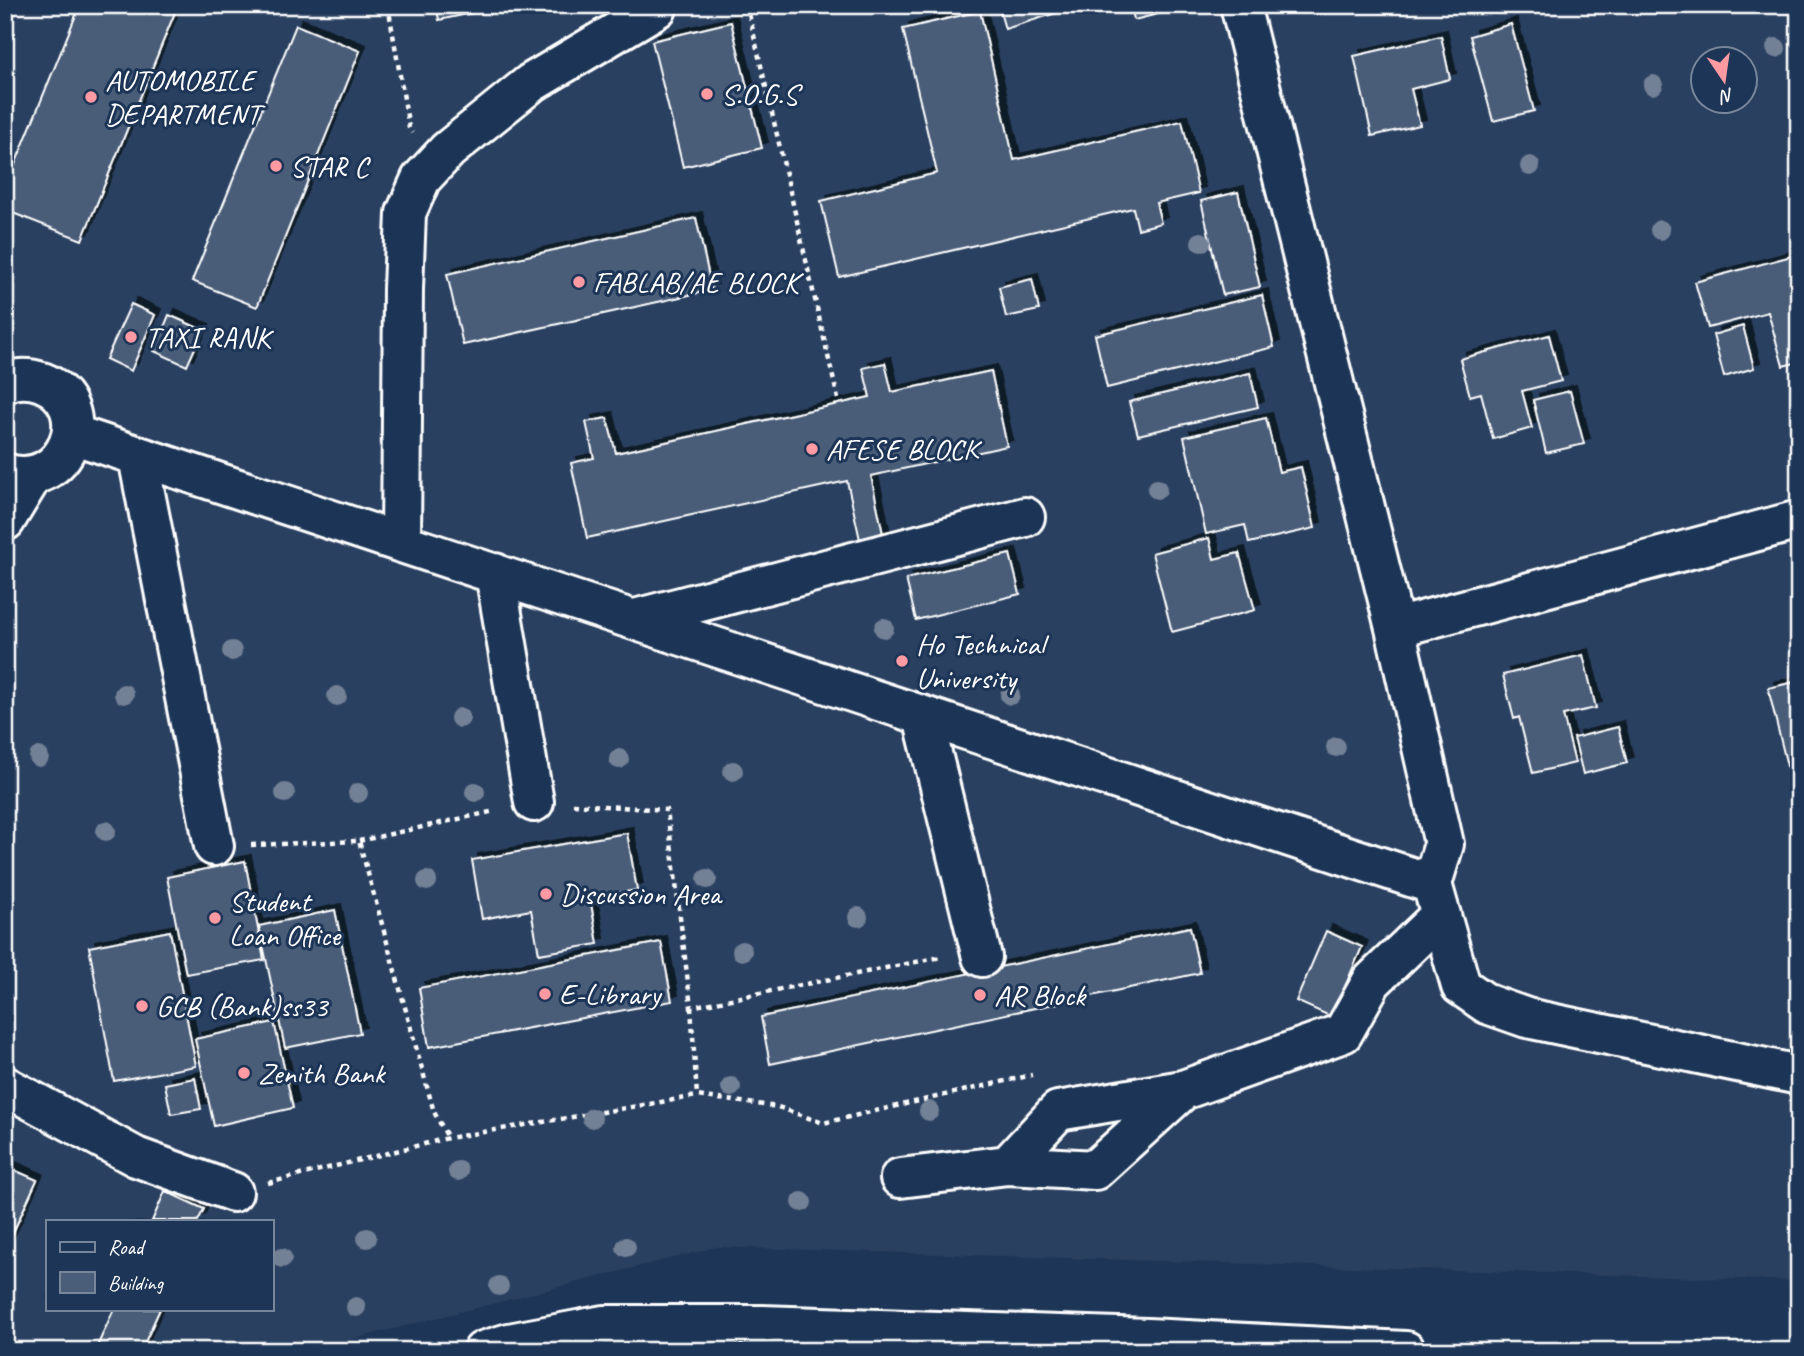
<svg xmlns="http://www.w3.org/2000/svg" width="1804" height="1356" font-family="Caveat,sans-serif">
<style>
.built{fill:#2a4161;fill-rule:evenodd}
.building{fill:#4a5d79;stroke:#fff;stroke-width:2;filter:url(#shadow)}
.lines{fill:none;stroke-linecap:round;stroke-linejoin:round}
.minor-casing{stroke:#fff;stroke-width:44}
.path{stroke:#fff;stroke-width:4.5;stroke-dasharray:5 5;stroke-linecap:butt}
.minor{stroke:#1d3557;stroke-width:38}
.tree{fill:#738196}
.poi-dot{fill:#ff9aa2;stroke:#1d3557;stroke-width:2.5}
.labels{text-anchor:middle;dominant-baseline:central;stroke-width:6;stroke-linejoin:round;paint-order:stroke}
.poi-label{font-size:30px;fill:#fff;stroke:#1d3557;text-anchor:start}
</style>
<defs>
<filter id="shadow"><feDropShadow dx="6" dy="-6" stdDeviation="0" flood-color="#0009"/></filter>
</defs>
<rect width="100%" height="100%" fill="#1d3557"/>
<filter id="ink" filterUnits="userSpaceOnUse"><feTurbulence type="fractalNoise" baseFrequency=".0143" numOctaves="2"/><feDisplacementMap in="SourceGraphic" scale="14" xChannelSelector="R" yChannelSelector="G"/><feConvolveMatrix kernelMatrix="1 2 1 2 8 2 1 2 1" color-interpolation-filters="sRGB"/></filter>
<g filter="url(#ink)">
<path class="built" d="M5,5h1794v1276l-1083,-34 -410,104h-301zM1702,60h42v42h-42zM47,1221h224v88h-224z"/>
<path class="building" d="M80,5h98l-96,235 -77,-30v-21z
M436,5h74l-71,15z
M998,5h84l-77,24z
M1131,5h42l1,5 -40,10z
M980,11l34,149 168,-39 17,72 -43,10 5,20 -23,6 -5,-21 -294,69 -18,-76 116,-28 -34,-144z
M731,22l31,126 -79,19 -31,-126z
M1511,24l23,87 -41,10 -23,-85z
M296,25l64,26 -103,256 -65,-26z
M1441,36l9,43 -39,10 9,36 -48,11 -18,-80z
M1238,192l22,95 -37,8 -22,-94z
M696,218l16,72 -249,55 -16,-71z
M1799,254v108l-16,4 -15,-54 -60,16 -13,-46z
M1032,279l7,31 -33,7 -7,-30z
M1262,295l12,52 -167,41 -12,-53z
M131,304l24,11 -24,56 -25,-12z
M169,315l34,15 -16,36 -33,-15z
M1743,326l11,42 -30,9 -11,-42z
M1549,335l12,46 -39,10 10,37 -39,11 -12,-46 -11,3 -10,-37z
M885,363l7,29 99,-21 16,75 -136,30 13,63 -23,5 -14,-63 -260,57 -16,-75 23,-5 -8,-36 21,-4 9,35 254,-56 -7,-29z
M1250,373l8,34 -120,28 -9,-33z
M1570,391l14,53 -38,9 -13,-53z
M1266,418l13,54 22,-5 14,61 -66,15 -4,-18 -39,9 -22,-97z
M1209,538l5,21 25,-6 16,57 -83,22 -20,-79z
M1010,554l10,40 -104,26 -10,-41z
M1583,655l13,53 -33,7 12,48 -42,10 -14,-56 -5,2 -11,-44z
M1799,681v87l-11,2 -20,-82z
M1618,727l9,36 -44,11 -9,-36z
M627,833l10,57 -47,8 8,46 -59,10 -8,-44 -49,9 -10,-59z
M245,861l19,99 -78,14 -19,-97z
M335,910l25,123 -75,15 -26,-122z
M1190,927l10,46 -430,91 -9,-47z
M170,931l26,135 -82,15 -25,-134z
M1326,931l36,16 -30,70 -36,-16z
M661,942l11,59 -243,46 -10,-59z
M274,1022l19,86 -79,18 -19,-87z
M195,1078l6,31 -30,5 -6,-30z
M5,1166l32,14 -32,70z
M165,1191l39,18 -6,12h-46z
M114,1309h46l-19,42h-46z"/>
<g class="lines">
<defs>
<path id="minor" d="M1240,5l155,623 49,216 -12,40 29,102 26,18 40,14 272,57
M5,383c12,-6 25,-5 37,-1 58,23 25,111 -37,91
M72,434l1360,450
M138,457l76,389
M5,521l28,-46
M401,543l2,-254 3,-76 15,-34 27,-29 83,-67 126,-75
M495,573l39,229
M635,619l390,-102
M1395,628l404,-108
M923,717l59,240
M5,1086l131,71 97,35
M1008,1165l87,5 88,-80
M900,1178l108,-13 50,-54 125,-21 160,-57 29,-52 69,-66
M483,1351l26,-8 95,-18h158l386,13 258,13"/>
</defs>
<use href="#minor" class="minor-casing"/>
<path class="path" d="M388,5l21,123 3,5
M747,5l91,394
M573,804l94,6 24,197 250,-50
M359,841l136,-30
M251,845l108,-4 75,271 14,26
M691,1007l6,89
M268,1183l180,-45 249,-42 81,11 45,16 209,-48"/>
<use href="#minor" class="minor"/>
</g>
<g class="tree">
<circle cx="1776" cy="48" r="10"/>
<circle cx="1653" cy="85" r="10"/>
<circle cx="1530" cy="166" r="10"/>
<circle cx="1660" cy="230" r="10"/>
<circle cx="1201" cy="242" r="10"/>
<circle cx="1157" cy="489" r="10"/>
<circle cx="884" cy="628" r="10"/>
<circle cx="232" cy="651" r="10"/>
<circle cx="124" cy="694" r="10"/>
<circle cx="1010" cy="695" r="10"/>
<circle cx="337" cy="696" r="10"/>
<circle cx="460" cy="718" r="10"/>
<circle cx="1336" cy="747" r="10"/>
<circle cx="39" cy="757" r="10"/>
<circle cx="619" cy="759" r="10"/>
<circle cx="733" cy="771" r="10"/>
<circle cx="475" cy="792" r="10"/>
<circle cx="285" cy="793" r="10"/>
<circle cx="358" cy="793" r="10"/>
<circle cx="106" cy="831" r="10"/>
<circle cx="707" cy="879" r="10"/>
<circle cx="427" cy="881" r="10"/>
<circle cx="858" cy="917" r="10"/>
<circle cx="742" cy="951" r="10"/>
<circle cx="731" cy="1087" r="10"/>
<circle cx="929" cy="1111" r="10"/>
<circle cx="592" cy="1118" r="10"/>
<circle cx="458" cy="1171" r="10"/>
<circle cx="802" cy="1202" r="10"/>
<circle cx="367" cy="1238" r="10"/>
<circle cx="626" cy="1247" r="10"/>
<circle cx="282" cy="1258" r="10"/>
<circle cx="499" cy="1286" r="10"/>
<circle cx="356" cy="1307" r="10"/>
</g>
</g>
<g class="poi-dot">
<circle cx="707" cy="94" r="7"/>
<circle cx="91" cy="97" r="7"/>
<circle cx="276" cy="166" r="7"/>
<circle cx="579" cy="282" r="7"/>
<circle cx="131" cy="337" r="7"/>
<circle cx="812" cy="449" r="7"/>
<circle cx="902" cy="661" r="7"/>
<circle cx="546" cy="894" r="7"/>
<circle cx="215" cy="918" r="7"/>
<circle cx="545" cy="994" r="7"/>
<circle cx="980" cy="995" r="7"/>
<circle cx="142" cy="1006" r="7"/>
<circle cx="244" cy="1073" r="7"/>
</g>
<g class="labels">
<g class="poi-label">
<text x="105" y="80">AUTOMOBILE<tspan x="105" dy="34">DEPARTMENT</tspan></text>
<text x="721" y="94">S.O.G.S</text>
<text x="290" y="166">STAR C</text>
<text x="593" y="282">FABLAB/AE BLOCK</text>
<text x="145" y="337">TAXI RANK</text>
<text x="826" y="449">AFESE BLOCK</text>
<text x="916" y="644">Ho Technical<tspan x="916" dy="34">University</tspan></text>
<text x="560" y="894">Discussion Area</text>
<text x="229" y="901">Student<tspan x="229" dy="34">Loan Office</tspan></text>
<text x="559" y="994">E-Library</text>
<text x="994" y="995">AR Block</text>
<text x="156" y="1006">GCB (Bank)ss33</text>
<text x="258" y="1073">Zenith Bank</text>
</g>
</g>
<rect width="1804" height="1356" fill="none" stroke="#1d3557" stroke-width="28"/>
<rect x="14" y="14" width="1776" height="1328" fill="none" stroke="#fff" stroke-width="2.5" filter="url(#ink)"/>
<rect x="46" y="1220" width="228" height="91" fill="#1d3557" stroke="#77869a" stroke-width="2"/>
<rect x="60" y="1242" width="35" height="10" fill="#1d3557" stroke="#77869a" stroke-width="2"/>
<text x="108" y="1254" font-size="21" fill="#ffffff">Road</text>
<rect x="60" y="1272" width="35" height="21" fill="#4a5d79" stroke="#77869a" stroke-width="2"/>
<text x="108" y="1290" font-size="21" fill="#ffffff">Building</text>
<g transform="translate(1724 80) rotate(167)"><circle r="33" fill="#1d3557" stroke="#77869a" stroke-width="2"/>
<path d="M0-5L12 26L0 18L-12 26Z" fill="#ff9aa2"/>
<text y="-10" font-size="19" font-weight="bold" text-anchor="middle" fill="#ffffff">N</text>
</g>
</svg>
